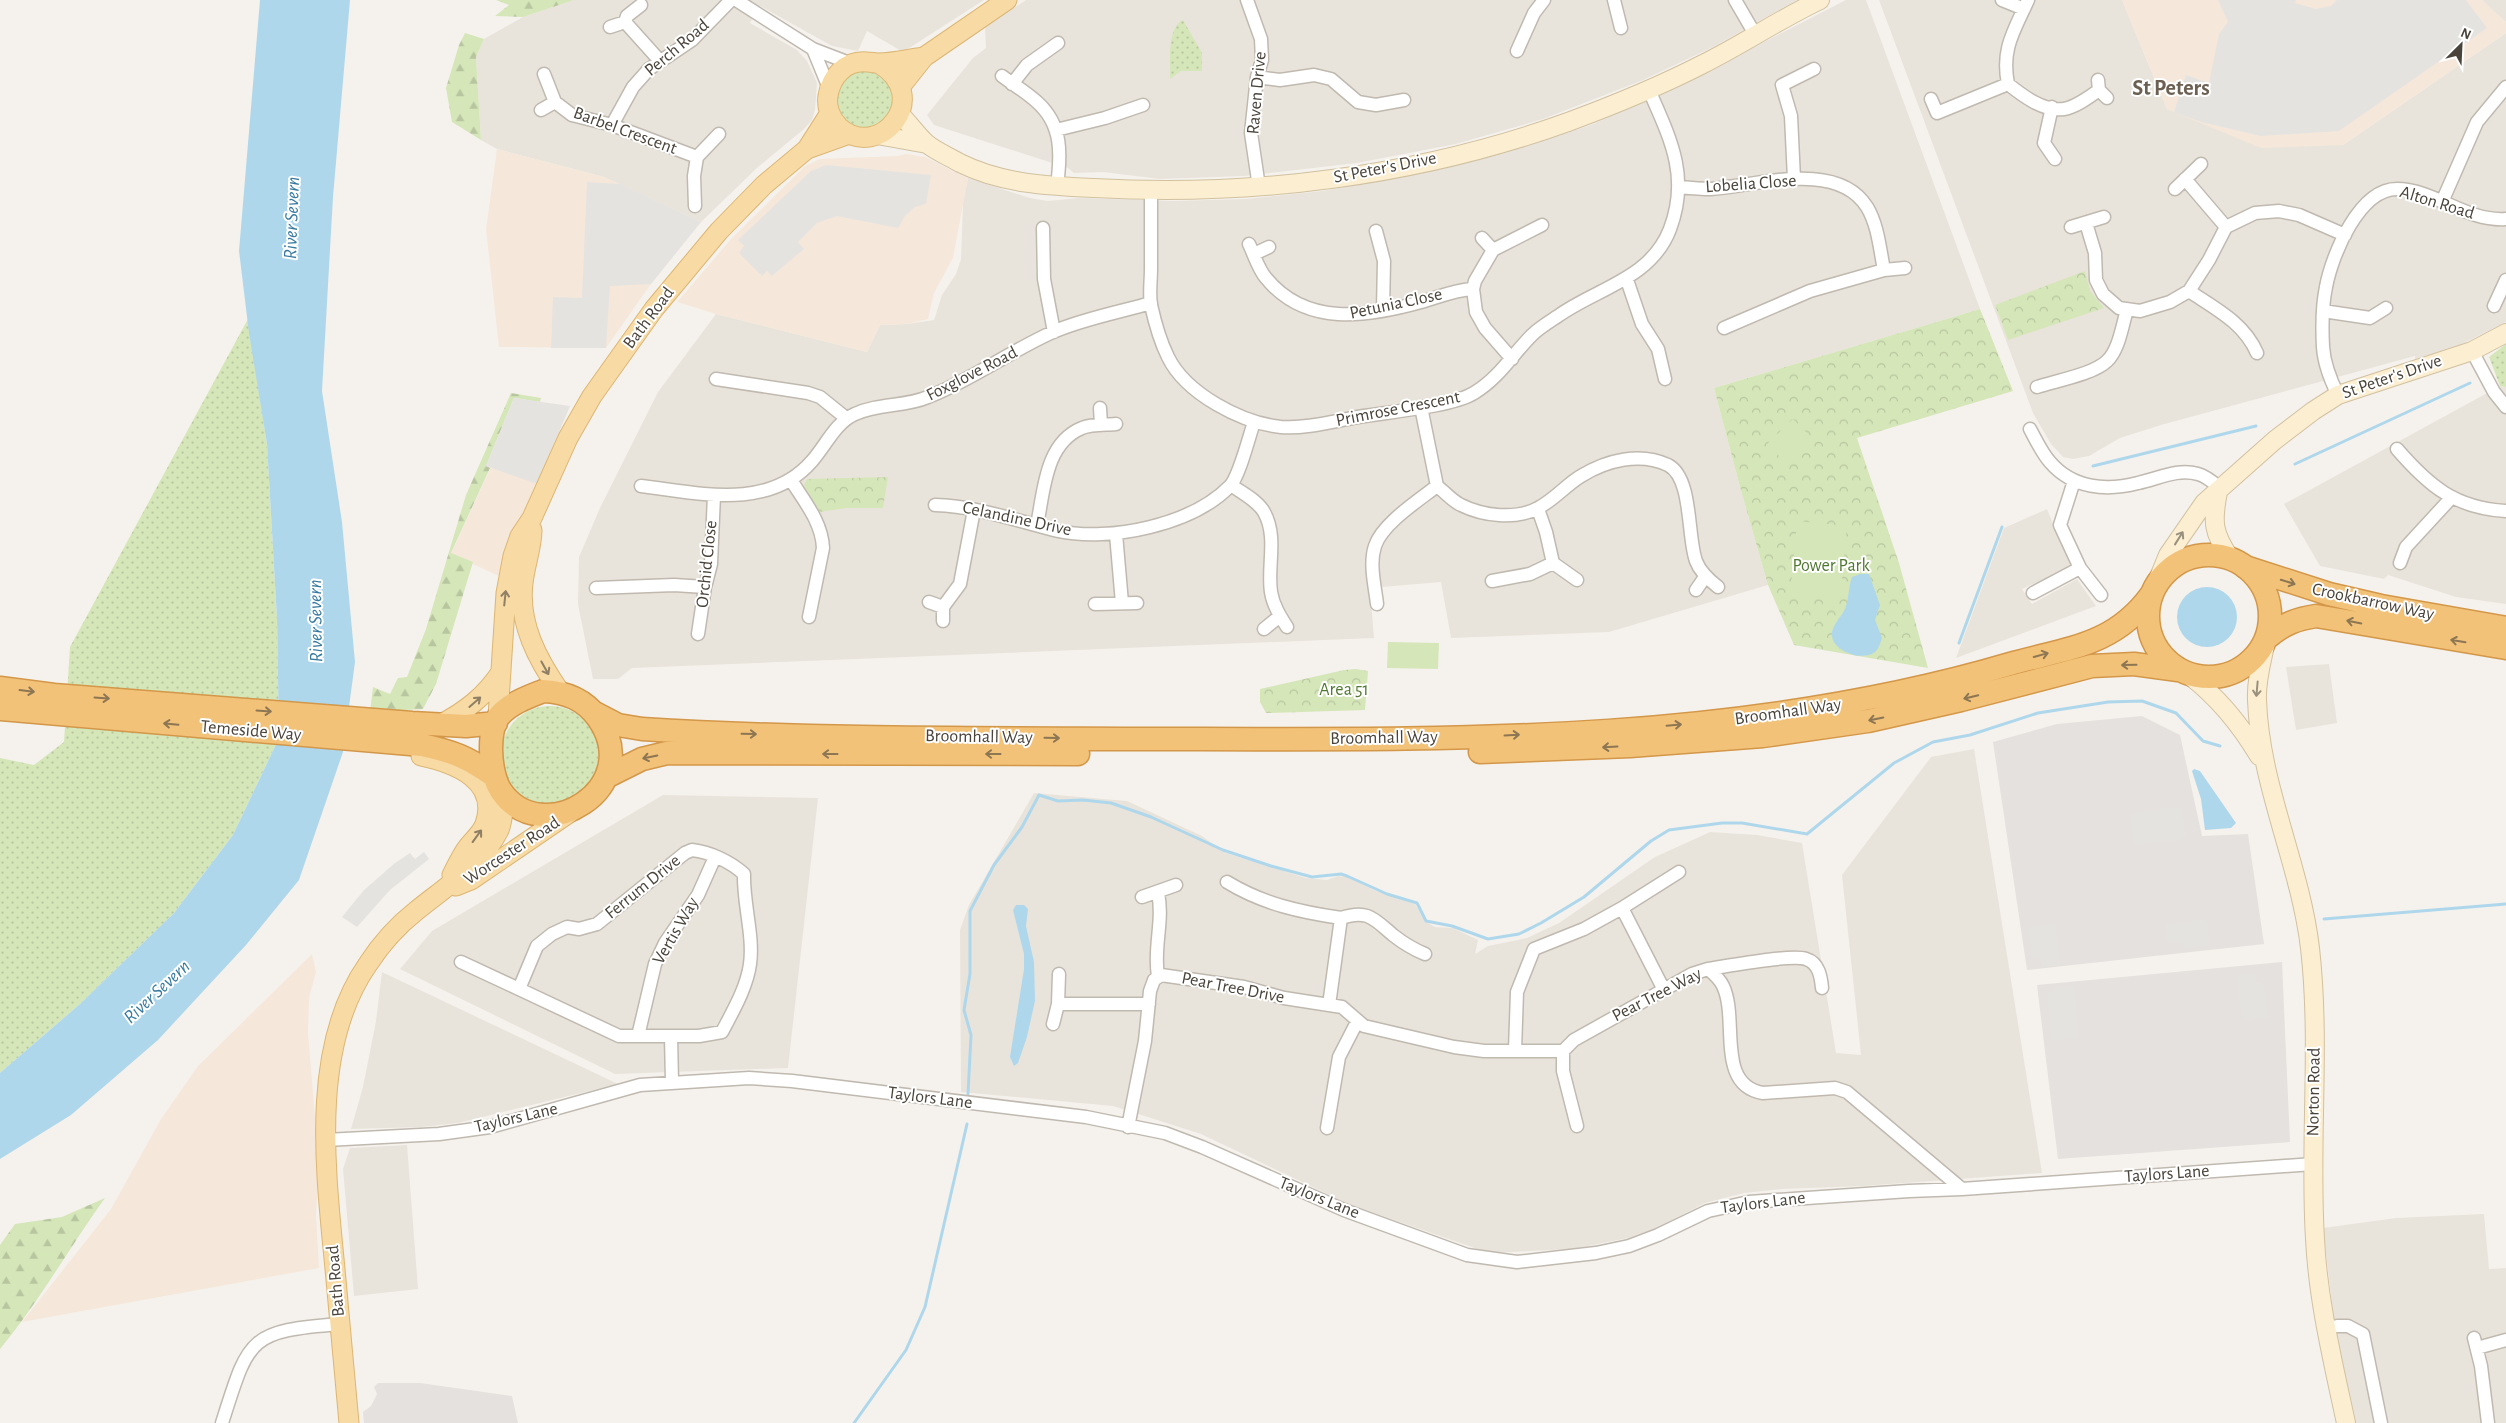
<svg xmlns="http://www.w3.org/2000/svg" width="2506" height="1423" font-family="'Alegreya Sans',sans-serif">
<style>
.residential{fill:#e9e4db}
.commercial{fill:#f5e8da}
.industrial{fill:#e5e1de}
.grass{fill:url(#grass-dots)}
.forest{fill:url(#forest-firs)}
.park{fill:url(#park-crowns)}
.garden{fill:#d5e6b9}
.parking{fill:#e5e3e0}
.water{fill:#afd7ec}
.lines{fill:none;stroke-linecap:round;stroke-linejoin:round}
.stream{stroke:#afd7ec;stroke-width:3}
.street-casing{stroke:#c0b9b0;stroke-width:15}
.secondary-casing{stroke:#d1c1a0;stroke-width:20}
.primary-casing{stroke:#dcb674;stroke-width:21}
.highway-casing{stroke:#d39749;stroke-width:25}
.street{stroke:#fff;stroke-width:12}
.secondary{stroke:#fbeed1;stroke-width:18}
.primary{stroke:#f7daa4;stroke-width:19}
.highway{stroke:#f3c279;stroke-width:22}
.oneway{stroke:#99907e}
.oneway2{stroke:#8d7653}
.oneway3{stroke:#8f7f64}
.labels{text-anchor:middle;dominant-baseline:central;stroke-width:4;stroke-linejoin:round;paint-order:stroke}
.street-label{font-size:18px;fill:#49433a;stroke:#fff}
.park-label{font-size:18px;fill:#517831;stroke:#fff}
.water-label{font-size:19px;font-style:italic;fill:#367a9f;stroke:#fff}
.district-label{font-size:22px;font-weight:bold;fill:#6c6052;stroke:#fff}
</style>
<defs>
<pattern id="grass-dots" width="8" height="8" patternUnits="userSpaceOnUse" patternTransform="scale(1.25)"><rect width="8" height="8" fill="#d5e6b9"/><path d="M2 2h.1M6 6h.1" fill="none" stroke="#b8c6a0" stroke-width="1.8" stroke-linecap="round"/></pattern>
<pattern id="forest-firs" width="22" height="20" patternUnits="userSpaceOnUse" patternTransform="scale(1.25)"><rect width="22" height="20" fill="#d5e6b9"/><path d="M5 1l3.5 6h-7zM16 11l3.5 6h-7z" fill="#b8c6a0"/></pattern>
<pattern id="park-crowns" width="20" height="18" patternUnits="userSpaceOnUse" patternTransform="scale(1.25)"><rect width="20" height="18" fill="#d5e6b9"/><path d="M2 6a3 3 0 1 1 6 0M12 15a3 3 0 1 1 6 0" fill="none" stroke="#b8c6a0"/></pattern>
</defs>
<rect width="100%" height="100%" fill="#f5f2ed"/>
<path class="residential" d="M574,0h410l-81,52 -36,-21 -9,20 -26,-5 -72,-40 -10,17 47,27 10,11 10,22 -2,27 -3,10 -8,9 -46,38 -57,55 -97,-45 -107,-28 -16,-9 -5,-83 8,-18 39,-22z
M1026,0h771l-86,48 -70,33 -98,38 -87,25 -99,19 -113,13 -84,3 -57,-7 -29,1 -6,-5 -134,-43 -7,-10 46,-57 13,-10 -1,-21z
M1846,0h20l114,309 -266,79 26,99 28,98 -159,47 -158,6 -10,-56 -71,6 4,50 -742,30 -14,11h-25l-15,-75 1,-47 21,-49 58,-116 58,-78 151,38 13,-27 27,-1 27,-4 8,-25 14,-21 5,-15 2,-57 5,-24 62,20 18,3 30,-3 95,3 72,-2 77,-8 97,-17 84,-20 88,-29 95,-43z
M1879,0h243l45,109 176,36 163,-112v289l-46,23 -45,14v-3l-254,69 -41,13 -31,18 -16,3 -10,-2 -12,-13 -18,-31z
M2482,0h24v22l-18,-15z
M2500,386l6,1v217l-50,-7 -68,-22 -4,4 -64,-13 -36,-62z
M2047,509l24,58 -49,22 10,15 45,-25 19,27 -140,52 48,-130z
M2329,664l8,59 -41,7 -10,-63z
M1974,749l68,424 -179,13 -80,3 -39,4 -39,10 -49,25 -28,10 -55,11 -84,4 -141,-49 -147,-70 -88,-28 -152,-14 -1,-162 9,-25 65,-112 93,8 75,35 24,17 80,25 21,2 11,-4 9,1 29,14 39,13 11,18 9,5 18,1 25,12 -3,14 13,-8 39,-8 32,-15 96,-66 55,-25 47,3 45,8 34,210 25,2 -19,-180 89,-118z
M663,795l155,3 -30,270 -173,6 -215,-105 32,-38z
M382,972l236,112 -160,39 -36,4 -71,2 12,-42 13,-66z
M407,1145l11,144 -64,7 -11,-127 7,-21z
M2484,1214l5,55 17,-1v155h-151l-21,-103 -11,-92 73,-10z"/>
<path class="commercial" d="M2122,0h360l24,22v11l-163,112 -82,3 -94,-39z
M497,149l107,28 97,45 -50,62 -45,64 -107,-1 -13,-118z
M907,154l18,3 43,21 -15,80 -19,35 -6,26 -21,5 -27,1 -13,27 -151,-38 -39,-12 55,-64 73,-72 15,-7 77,-3z
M570,406l-33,78 -34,94 -52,-24 39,-85 -4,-3z
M312,954l4,18 -7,26 -1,35 11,132 -3,50 3,53 -297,54 89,-113 50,-90 37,-53z"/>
<path class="industrial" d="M2142,716l38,19 22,101 46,-2 16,110 -237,26 -34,-228 64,-18z
M2282,962l8,180 -232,17 -21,-174z
M378,1383h42l92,13 6,27h-154l-1,-11 8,-6 6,-12 -3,-7z"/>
<path class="grass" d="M1183,20l19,33v18h-21l-11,8c1,-17 -4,-50 13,-59z
M836 99a29 29 0 1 1 58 0a29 29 0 1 1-58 0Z
M248,319l19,125 10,175 2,119 -46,97 -59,78 -94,91 -80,69v-315l34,7 30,-23 6,-95z
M2506,344v43l-6,-1 -11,-29z
M501 755a49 49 0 1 1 98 0a49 49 0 1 1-98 0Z"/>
<path class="forest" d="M496,0h78l-51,17 -28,-1 14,-11z
M465,33l19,6 -8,18 5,83 -29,-18 -6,-34 13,-43z
M511,393l30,5 -1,4 -26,-4 -28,68 4,2 -39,85 22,9 -37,122 -13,25 -53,3 3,-25 17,7 8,-16 9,-1 19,-48 40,-134z
M105,1198c-36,50 -66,104 -105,151v-104l15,-21 47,-7z"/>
<path class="park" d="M2085,271l5,20 14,17 -96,32 -13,-35z
M1980,309l33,82 -156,47 42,125 29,105 -134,-23 -26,-60 -28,-98 -26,-99z
M888,477l-5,31h-37l-26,4 -16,-27 3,-6z
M1356,669l12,2 -3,39 -99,3 -6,-11v-13l84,-19z"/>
<path class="garden" d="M1793,419l17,17 -26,25 -17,-17z
M1797,521l50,5 -7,75 -50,-4z
M1388,642l51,1 -1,26 -51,-1z"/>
<path class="parking" d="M2218,0h78l-1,3 21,6 15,-3 6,-6h129l21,28 -148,103 -78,5 -60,-14 -27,-10 12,-37 23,8 10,-49 9,-12z
M826,165l105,10 -5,29 -11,3 -10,9 -7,12 -61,-12 -20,7 -19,19 6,7 -32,27 -5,-5 -5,5 -23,-23 5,-7 -6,-6 73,-69z
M587,182l33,2 81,38 -50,62 -41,2 -4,62h-55l2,-51 29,1z
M514,398l56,8 -33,78 -51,-18z
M2182,807l3,28h-3v5l-48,4 -4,-31z
M424,852l5,7 -39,31 -33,37 -15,-10 22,-27 31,-27 15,-10 5,6z
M2207,920l2,26 -24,3 -3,-7 -14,1 -2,-19z
M2055,924l5,41 -18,2 -1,-8 -9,-2 -4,-30z
M2255,973l1,10 8,2 4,33 -26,2 -5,-45z
M2074,985l4,52 -26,3 -5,-47 8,-1v-5z"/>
<path class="water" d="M260,0h90l-17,197 -11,194 20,131 13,140 -12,90 -44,128 -53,65 -88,95 -87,75 -71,44v-86l80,-69 94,-91 59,-78 46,-97 -2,-119 -10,-175 -18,-111 -10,-82z
M1860,574h9l11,31 -5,15 7,18c-2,5 -3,11 -7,14 -13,10 -43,-1 -43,-17 -1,-8 8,-17 12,-24 5,-9 4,-23 8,-34z
M2177 617a30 30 0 1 1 60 0a30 30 0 1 1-60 0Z
M2194,769l6,2 36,52 -5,5 -26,2 -4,-31 -9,-28z
M1016,905h8l4,4 -2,17 8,36 1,39 -8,36 -9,26 -4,3 -4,-9 14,-88v-15l-11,-44z"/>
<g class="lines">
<path class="stream" d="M2295,464l175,-81
M2093,466l163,-40
M1959,643l43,-116
M2324,919l182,-15
M968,1094l3,-59 -7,-25 6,-36v-63l24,-46 28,-38 17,-32 19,6 25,-1 28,3 40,14 72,33 48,16 41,11 29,-3 6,2 40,18 30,9 9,18 26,5 36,13 31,-5 22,-11 43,-26 67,-56 18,-11 53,-7h20l65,11 87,-71 39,-21 37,-7 68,-22 70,-11 34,-1 34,12 27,28 17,5
M854,1423l52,-73 19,-43 42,-183"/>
<defs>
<path id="street" d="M736,0l77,49 39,15
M1247,0l14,39 1,21 -5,17 -6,56 8,54
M1614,0l7,28
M1735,0l21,36
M2002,0l22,9
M2028,0c-14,31 -27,49 -20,84 15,12 36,28 56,25 12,-2 25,-12 35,-19
M641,5l-14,11 -2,6 35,39
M610,27l15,-5
M813,49l16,39
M1517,51l17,-38 10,-13
M544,74l11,28 17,13 40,10 85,32 22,-23
M1002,76c12,9 24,16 35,26 26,23 24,53 20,84
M1257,77l23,3 34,-5 17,4 27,23 18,3 28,-5
M2098,80l1,10 8,8
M1012,84l15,-19 31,-22
M1931,99l6,14 71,-29
M2052,107l-8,36 11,16
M541,110l14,-8
M612,125l21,-38 16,-18 43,-29 39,-40
M1056,130l49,-12 38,-13
M1794,179l-3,-63 -9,-31 32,-16
M2185,179l41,48
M1680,187c10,1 21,2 31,2 45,-3 126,-30 156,18 11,18 13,43 17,63l-74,21 -86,37
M2175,189l26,-25
M1151,191c0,26 0,52 0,78 0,12 -2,25 0,36 4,18 9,36 17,52 18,37 74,66 113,70 25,2 53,-6 77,-10 29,-5 93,-10 116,-24 25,-15 38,-38 58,-58 7,-7 17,-13 26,-19 39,-28 93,-37 112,-87 20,-53 0,-91 -21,-139
M2442,202l35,-80 29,-35
M695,206l-1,-30 3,-19
M2086,223l9,30 1,27 7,14 16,14 21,3 30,-9 19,-11 20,-31 17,-33 29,-14 24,-2 20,4 46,20
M2071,227l33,-10
M1043,228l1,51 10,53
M1376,231l8,30 -1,48
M1482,238l11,12
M1249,244c5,10 9,25 17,34 40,49 101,39 155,24 18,-5 33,-12 52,-13
M1254,254l15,-7
M1884,270l21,-2
M1627,280l15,44 16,25 7,30
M2189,291c27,18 55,32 68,62
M2494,306l12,-26
M2323,311l47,7 16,-10
M2472,351l22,41 12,15
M1512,359l-27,-31 -9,-16 -3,-23 2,-8 18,-31 49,-25
M716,379l92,14 12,4 26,21
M2037,387c18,-6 57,-13 70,-26 12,-11 15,-35 20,-51
M2338,395c-7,-14 -14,-33 -15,-48 -1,-19 -1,-41 3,-60 6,-32 33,-98 71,-98 37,0 69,33 109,30
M1421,407l16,79c8,6 15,15 24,19 22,11 55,15 77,3 16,-8 28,-23 43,-32 26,-16 59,-24 87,-11 25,13 19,72 28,96 4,11 13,19 22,26
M1100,408l1,17
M2030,429c6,11 12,24 20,33 23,27 57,29 88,21 20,-4 39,-15 60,-9 8,2 16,9 22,14
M2397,449c32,37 58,59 109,62
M791,480c13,21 31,42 32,68l-14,69
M2074,481l-14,44 20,43 21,27
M1231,485c11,8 26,15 33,27 14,25 3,54 7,80 2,13 9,24 16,35
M641,486c58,7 128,25 171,-25 14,-16 24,-39 43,-47 23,-11 50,-7 73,-17 44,-17 82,-46 125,-65 29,-13 67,-20 98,-29
M935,505c42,1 82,16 123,26 52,11 134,-6 172,-45 9,-9 19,-49 24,-64
M1037,525c7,-34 8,-82 45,-97 9,-4 24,-3 34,-4
M1116,534l6,69
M1553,563l24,17
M2400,563l6,-16 46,-50
M1492,581l38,-7 23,-11 -7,-31 -8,-23
M596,588l78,-3 31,2
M1696,590l9,-13
M2033,593l47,-25
M929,602l14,5
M1095,604l42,-1
M1377,604c-2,-18 -8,-40 -2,-58 7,-22 44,-46 62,-60
M943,621v-14l17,-23 14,-74
M1264,629l16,-13
M698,634l7,-47 6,-23 3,-69
M692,850c18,2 39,12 52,24 -1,29 10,62 6,90 -3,23 -17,47 -28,68l-23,4h-80l-100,-47 18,-43 15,-12 15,-7 12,2 18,-5 88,-71z
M1227,882c36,22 73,30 114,36l-12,87
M1142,897l34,-12
M1341,918c27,-9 33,1 52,17 10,8 20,14 32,19
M461,962l58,27
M1708,969c20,-3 82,-15 98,-10 13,4 15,18 16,29
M1158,976c-5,-28 6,-55 0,-83
M1664,990l-42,-82 57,-36
M1058,1004h91
M1053,1024l5,-20 1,-30
M638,1036l17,-72 10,-21 33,-48 17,-38
M671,1036l1,46
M1515,1050l2,-58 17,-43 50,-20 38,-21
M1563,1051l11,-11 118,-66 16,-5c6,5 12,10 15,17 16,33 -8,99 40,107l72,-5 12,4 115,97
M1563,1051v20l14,55
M1128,1127l17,-86 5,-50 4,-11 7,-5 83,12 40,11 58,9 22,19 90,21 30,4h79
M1327,1128l12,-71 18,-35
M326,1140l113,-6 51,-7 150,-42 109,-7 43,3 294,36 79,16 37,14 142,63 123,45 50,7 79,-9 33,-7 29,-11 50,-24 41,-9 160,-11 53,-2 351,-25
M2337,1326h11l15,8 18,89
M2474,1338l7,28 7,57
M2477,1348l29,-8
M222,1423c27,-85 26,-92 118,-99"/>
<path id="secondary" d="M900,114c9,9 17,21 26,29 9,8 24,14 34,20 42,21 89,23 134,25 159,9 324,-12 474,-66 46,-17 92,-36 135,-58 40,-20 77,-45 117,-64
M877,135l50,9
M2218,492c-6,30 -5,41 12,66
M2157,582l11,-27 36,-52 71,-63 38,-29 25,-16 134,-44 34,-18
M2266,641c-4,20 -10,39 -9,59 3,86 43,164 53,248 11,97 -1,194 5,291 3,62 18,123 31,184
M2189,675c30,23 51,49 70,81"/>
<path id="primary" d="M878,63c57,33 1,100 -39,64 -8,-8 -13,-20 -11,-31 3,-20 18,-36 39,-34 4,0 7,1 11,1 15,0 31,-4 46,-6
M901,86l23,-29 83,-57
M807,149l42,-15
M532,530c0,17 -7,35 -9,53 -5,41 15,77 37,109
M498,716l8,-123 7,-37 7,-20 12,-18 36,-80 24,-42 62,-87 65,-78 45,-46 43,-36 23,-36
M441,724c25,-13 44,-28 60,-52
M421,756c33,7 79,24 64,68 -4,11 -14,17 -20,27 -5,8 -9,16 -13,24
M456,886l15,-6 104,-71
M349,1423c-5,-51 -9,-103 -14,-154 -9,-96 -26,-221 33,-305 13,-20 29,-38 48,-53 27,-22 67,-48 83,-81 4,-9 4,-23 6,-33"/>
<path id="highway" d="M2148 616a61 61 0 1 1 122 0a61 61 0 1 1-122 0Z
M2245,567l84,27 52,12 125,22
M2268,637c16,-13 28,-18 48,-21l190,32
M0,688l54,7 358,28 54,3 30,-3
M543,691c23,1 41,8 55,27 49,70 -56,133 -97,73 -11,-16 -15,-61 -1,-76 11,-12 28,-18 43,-24z
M0,709l422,36c32,7 45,12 72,31
M593,712l25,13 24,4c179,11 360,9 540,10 277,1 560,4 828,-75 57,-16 104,-18 141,-69
M1480,752l150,-6 133,-10 105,-15 93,-21 131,-34 42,-2 44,6
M606,777l36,-18 25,-6 411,1"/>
</defs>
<use href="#street" class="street-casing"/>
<use href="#secondary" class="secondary-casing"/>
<use href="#primary" class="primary-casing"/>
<use href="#highway" class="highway-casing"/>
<use href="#street" class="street"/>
<use href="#secondary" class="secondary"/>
<use href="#primary" class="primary"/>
<use href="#highway" class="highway"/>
</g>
<defs><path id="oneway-shaft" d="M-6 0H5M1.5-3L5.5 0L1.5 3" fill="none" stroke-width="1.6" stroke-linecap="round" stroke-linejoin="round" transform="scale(1.25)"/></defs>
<g class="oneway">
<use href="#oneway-shaft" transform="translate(2179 538) rotate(-58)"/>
<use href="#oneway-shaft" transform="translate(2257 689) rotate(95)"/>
</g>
<g class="oneway2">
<use href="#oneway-shaft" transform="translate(2288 582) rotate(17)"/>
<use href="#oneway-shaft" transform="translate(2354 622) rotate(-169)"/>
<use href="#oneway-shaft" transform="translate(2458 641) rotate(-171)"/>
<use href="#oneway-shaft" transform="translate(2041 655) rotate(-15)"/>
<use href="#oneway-shaft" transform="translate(2129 665) rotate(179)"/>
<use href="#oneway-shaft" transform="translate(27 691) rotate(7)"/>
<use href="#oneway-shaft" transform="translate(1971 697) rotate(166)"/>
<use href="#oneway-shaft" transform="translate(102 698) rotate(4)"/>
<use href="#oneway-shaft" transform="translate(264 711) rotate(4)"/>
<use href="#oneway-shaft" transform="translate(1876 719) rotate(168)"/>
<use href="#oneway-shaft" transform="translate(171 724) rotate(-175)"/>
<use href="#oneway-shaft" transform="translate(1674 725) rotate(-5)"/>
<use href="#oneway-shaft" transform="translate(749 734) rotate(1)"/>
<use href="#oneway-shaft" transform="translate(1512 735) rotate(-3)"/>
<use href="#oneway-shaft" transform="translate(1052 738) rotate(1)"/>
<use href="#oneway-shaft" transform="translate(1610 747) rotate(177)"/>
<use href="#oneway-shaft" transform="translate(830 754) rotate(180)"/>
<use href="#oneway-shaft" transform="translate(993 754) rotate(-180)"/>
<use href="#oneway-shaft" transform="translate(650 757) rotate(168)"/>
</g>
<g class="oneway3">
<use href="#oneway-shaft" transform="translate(505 598) rotate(-84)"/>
<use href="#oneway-shaft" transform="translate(545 668) rotate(61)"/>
<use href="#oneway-shaft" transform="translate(475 702) rotate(-41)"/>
<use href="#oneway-shaft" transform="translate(477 836) rotate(-54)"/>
</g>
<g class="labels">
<g class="street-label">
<text transform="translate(677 48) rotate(-40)">Perch Road</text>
<text transform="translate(1257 93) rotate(-85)">Raven Drive</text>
<text transform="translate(625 131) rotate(20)">Barbel Crescent</text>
<text transform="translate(1385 168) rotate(-11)">St Peter's Drive</text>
<text transform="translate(1751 184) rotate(-4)">Lobelia Close</text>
<text transform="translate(2437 203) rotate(17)">Alton Road</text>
<text transform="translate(1396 304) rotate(-12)">Petunia Close</text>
<text transform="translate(649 318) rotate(-53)">Bath Road</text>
<text transform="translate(972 374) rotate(-27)">Foxglove Road</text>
<text transform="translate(2392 377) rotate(-19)">St Peter's Drive</text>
<text transform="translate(1398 409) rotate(-11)">Primrose Crescent</text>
<text transform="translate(1017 519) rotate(12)">Celandine Drive</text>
<text transform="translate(707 564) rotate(-84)">Orchid Close</text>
<text transform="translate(2373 602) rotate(12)">Crookbarrow Way</text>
<text transform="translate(1788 712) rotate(-8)">Broomhall Way</text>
<text transform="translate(251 731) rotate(5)">Temeside Way</text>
<text transform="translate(979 737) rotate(1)">Broomhall Way</text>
<text transform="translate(1384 738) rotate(-1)">Broomhall Way</text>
<text transform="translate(512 851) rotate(-33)">Worcester Road</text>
<text transform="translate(643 887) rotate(-39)">Ferrum Drive</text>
<text transform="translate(676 931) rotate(-60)">Vertis Way</text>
<text transform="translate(1233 988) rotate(11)">Pear Tree Drive</text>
<text transform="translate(1657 995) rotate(-27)">Pear Tree Way</text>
<text transform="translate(2314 1092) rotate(-89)">Norton Road</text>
<text transform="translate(930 1098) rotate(7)">Taylors Lane</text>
<text transform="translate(516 1118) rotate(-13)">Taylors Lane</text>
<text transform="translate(2167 1174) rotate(-4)">Taylors Lane</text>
<text transform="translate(1319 1198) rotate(22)">Taylors Lane</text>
<text transform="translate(1763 1203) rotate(-7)">Taylors Lane</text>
<text transform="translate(336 1281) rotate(-95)">Bath Road</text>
</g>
<g class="park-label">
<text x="1831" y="566">Power Park</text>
<text x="1344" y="690">Area 51</text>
</g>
<g class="water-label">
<text transform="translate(292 218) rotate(-88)">River Severn</text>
<text transform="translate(316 621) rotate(-91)">River Severn</text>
<text transform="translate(157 992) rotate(-43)">River Severn</text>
</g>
<g class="district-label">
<text x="2171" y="88">St Peters</text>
</g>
</g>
<g transform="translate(2461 45) rotate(24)" stroke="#ffffff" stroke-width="4" paint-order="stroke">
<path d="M0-4L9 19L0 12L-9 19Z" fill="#49433a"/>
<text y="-8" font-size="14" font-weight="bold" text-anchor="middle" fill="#49433a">N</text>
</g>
</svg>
